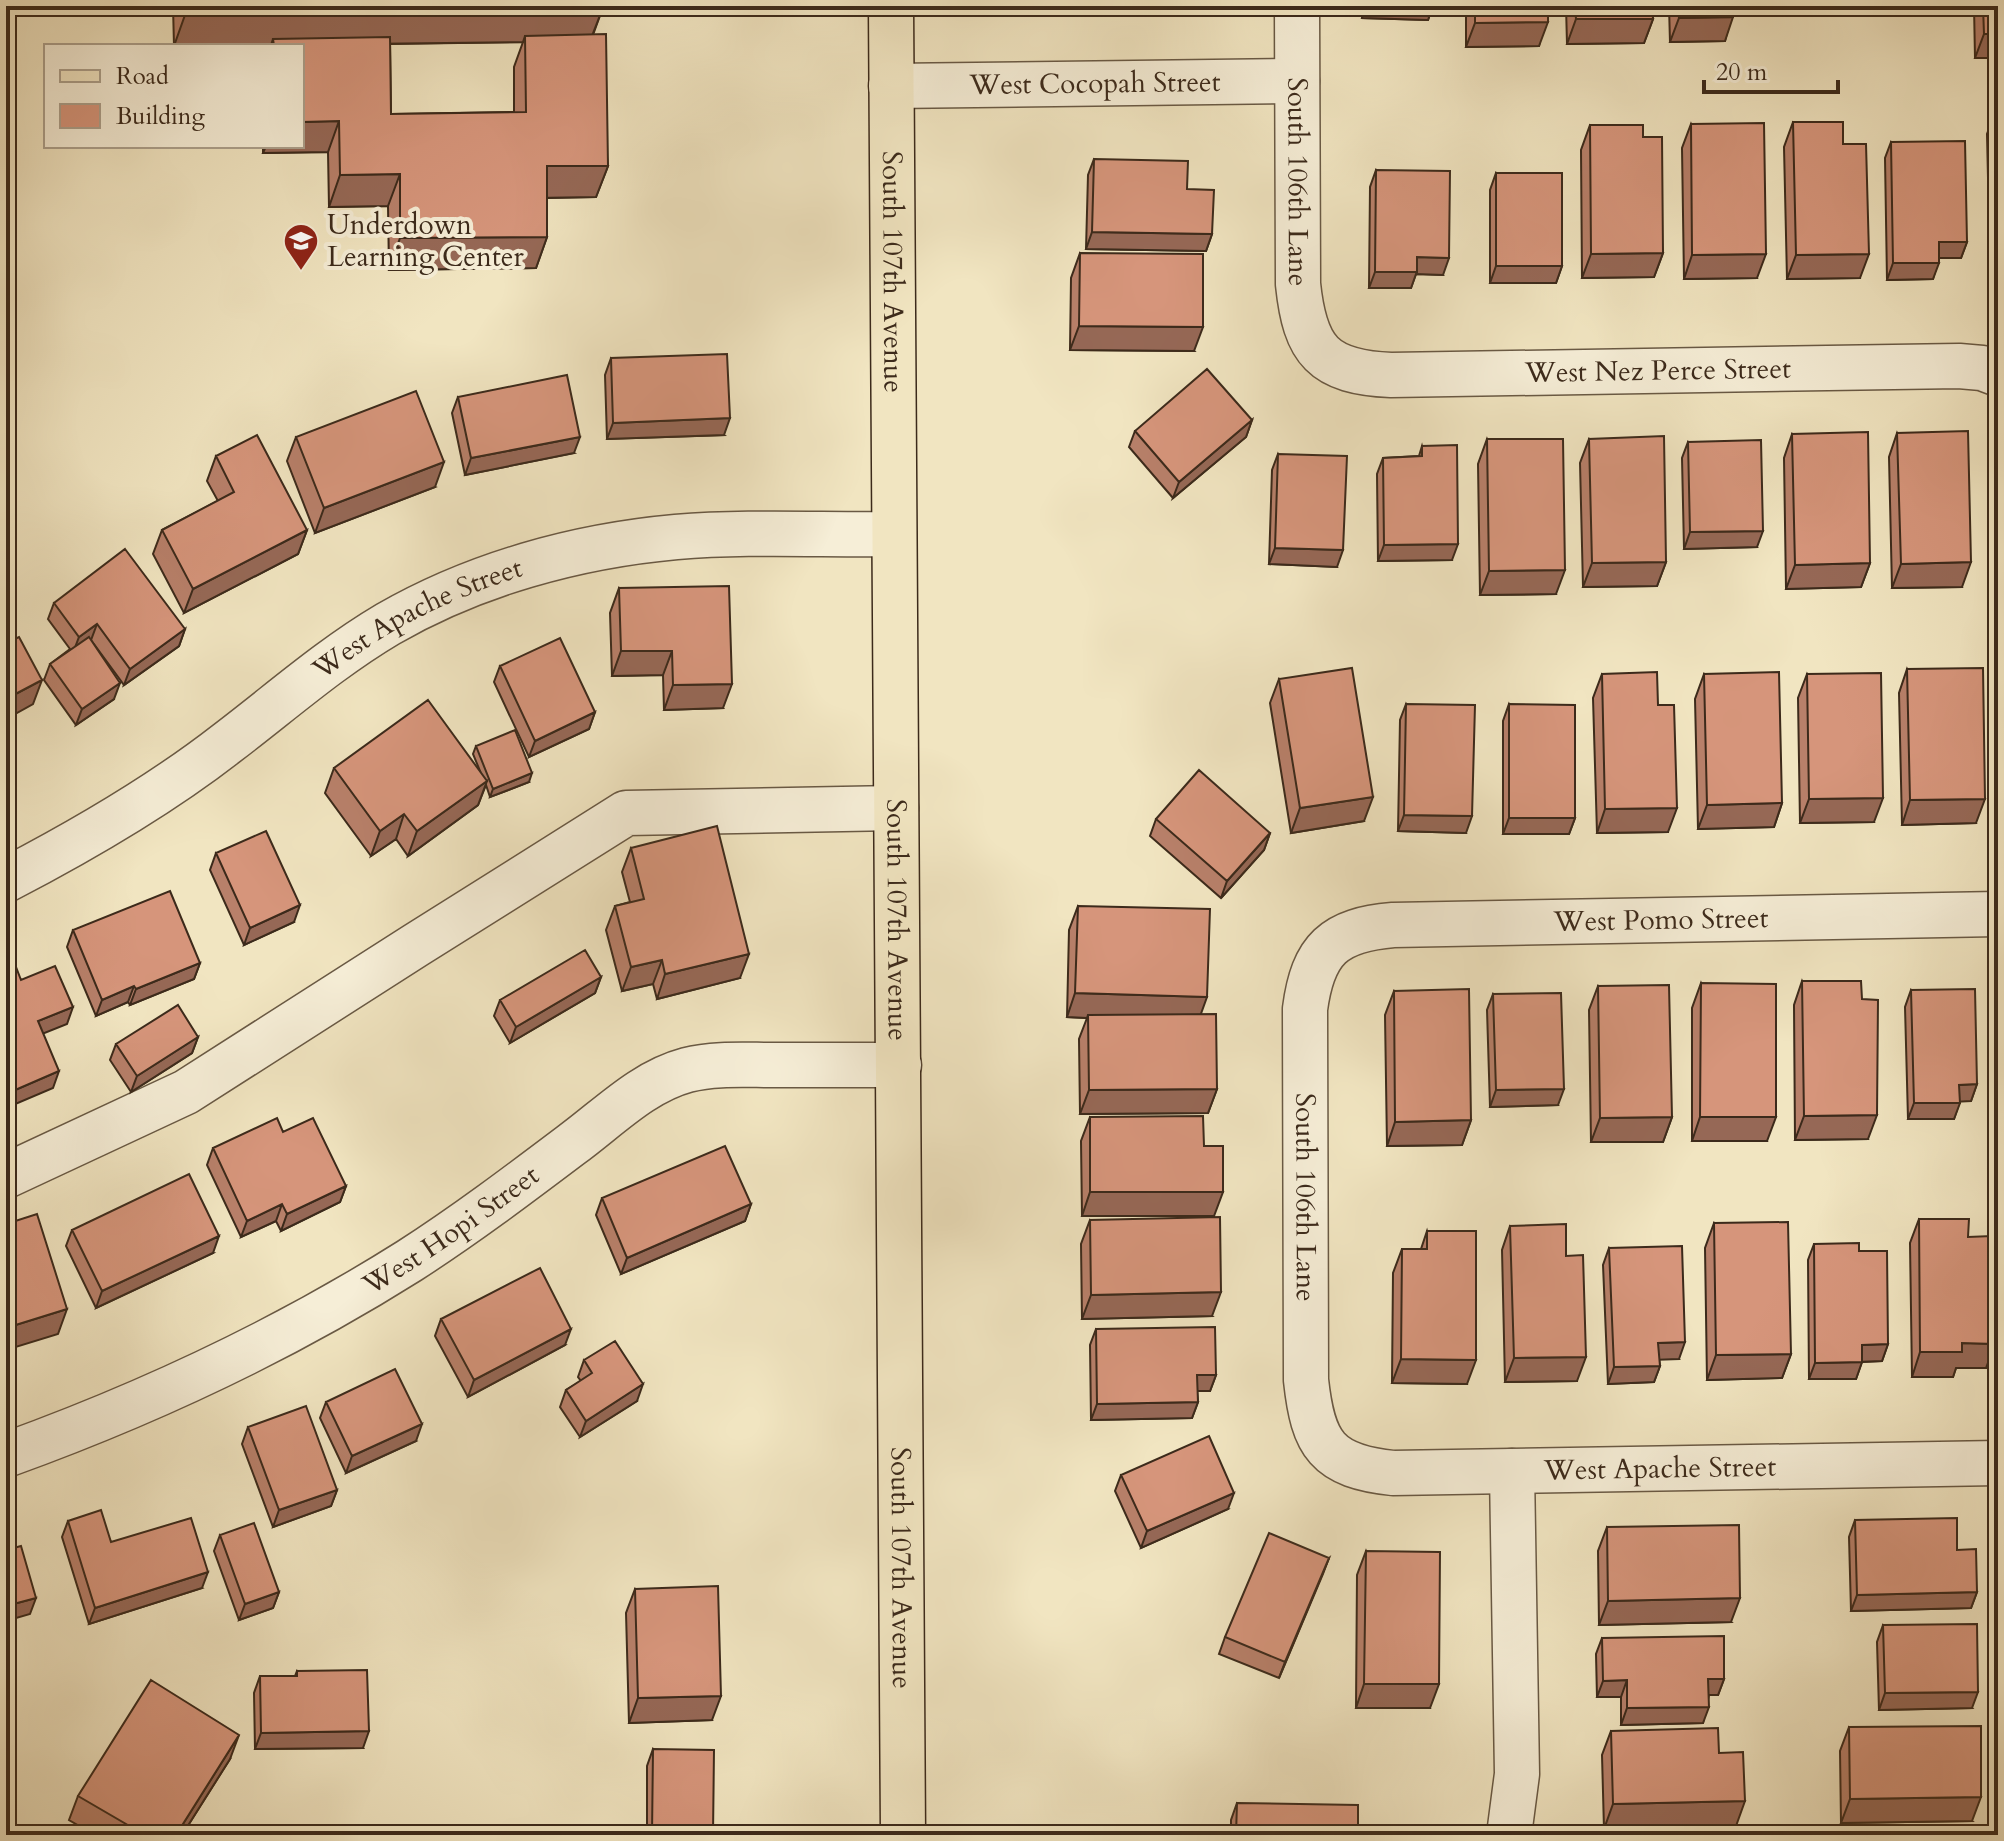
<svg xmlns="http://www.w3.org/2000/svg" width="2004" height="1841" font-family="Cardo,serif">
<style>
.lines{fill:none;stroke-linecap:round;stroke-linejoin:round}
.minor-casing{stroke:#695944;stroke-width:47}
.major-casing{stroke:#3c2a1b;stroke-width:47}
.minor{stroke:#f6eed7;stroke-width:44}
.major{stroke:#f1e5c1;stroke-width:44}
.wall{fill:#b8806a;stroke:#3c2a1b;stroke-width:2;fill-rule:evenodd}
.shaded-wall{fill:#966856;stroke:#3c2a1b;stroke-width:2}
.building{fill:#d6957b;stroke:#3c2a1b;stroke-width:2}
.labels{text-anchor:middle;dominant-baseline:central;stroke-width:8;stroke-linejoin:round;paint-order:stroke}
.street-label{font-size:28px;fill:#3c2a1b;stroke:#f6eed7}
.poi-label{font-size:28px;fill:#3c2a1b;stroke:#f6eed7;text-anchor:start}
</style>
<rect width="100%" height="100%" fill="#f1e5c1"/>
<filter id="stains"><feTurbulence type="fractalNoise" baseFrequency=".0025" numOctaves="4"/><feColorMatrix values="0 0 0 0 .2 0 0 0 0 .09 0 0 0 0 .02 0 0 0 .5 -.17"/></filter>
<radialGradient id="worn" r=".72"><stop offset=".6" stop-color="#630" stop-opacity="0"/><stop offset="1" stop-color="#630" stop-opacity=".3"/></radialGradient>
<g class="lines">
<defs>
<g id="minor">
<path id="s1" d="M1297,6l1,278c7,67 25,88 93,91l568,-9 23,2 16,6"/>
<path id="s2" d="M891,86l406,-5"/>
<path id="s3" d="M6,880c77,-40 153,-84 221,-137 54,-41 102,-84 161,-119 87,-50 188,-78 288,-87 72,-6 146,-2 218,-3"/>
<path id="s4" d="M1998,914l-605,11c-59,5 -80,24 -88,84l1,371c7,65 21,86 87,93l605,-10"/>
<path d="M6,1176l180,-84 230,-147 210,-132 270,-5"/>
<path id="s5" d="M6,1455c141,-51 276,-114 403,-194 56,-36 109,-76 162,-116 37,-27 71,-63 116,-75 27,-7 57,-5 85,-5 42,0 85,0 127,0"/>
<path d="M1509,1835l8,-61 -5,-303"/>
</g>
<g id="major">
<path id="s6" d="M891,6l12,1829"/>
</g>
</defs>
<use href="#minor" class="minor-casing"/>
<use href="#major" class="major-casing"/>
<use href="#minor" class="minor"/>
<use href="#major" class="major"/>
</g>
<path class="wall" d="M173,6h428l1,4 -9,25 15,131 -12,31 -49,1v39l-11,31 -147,2 -1,-64 -59,1 -1,-55 -65,1v-7h39v-100h-128zM523,42l-9,25v45l-123,2 -1,-70z
M1362,6h71l-5,14 -66,-2z
M1466,6h82l-9,40 -73,1z
M1566,6h86l1,13 -9,24 -77,1z
M1669,6h78l-1,3h-13l-8,32 -55,1z
M1809,6h36l-4,9 -32,1z
M1974,6h24v52h-23z
M1996,110h2v155h-8l-3,-131z
M1793,122l50,22 17,134 -73,1 -3,-132z
M1691,124l66,154 -73,1 -2,-131z
M1590,125l53,12 20,116 -9,24 -72,1 -1,-128z
M1891,142l76,100 -6,16h-22l-6,21 -46,1 -2,-122z
M1094,159l93,30 25,45 -6,17 -120,-2 2,-74z
M1376,170l67,105 -27,-1 -5,14h-42l1,-101z
M1496,173l66,93 -6,17h-66v-93z
M1080,253l114,98 -124,-1 1,-72z
M611,358l113,77 -117,4 -2,-64z
M458,397l116,56 -109,22 -13,-62z
M1252,420l-6,17 -73,61 -44,-51 6,-16z
M1897,433l65,154 -70,1 -3,-131z
M1792,434l78,129 -9,24 -75,2 -2,-131z
M296,437l139,50 -120,46 -28,-72z
M1487,439l69,155 -76,1 -2,-131z
M1589,439l77,123 -9,24 -74,1 -3,-124z
M1688,442l69,105 -73,2 -2,-91z
M1422,446l30,114 -74,1 -1,-87 6,-16 36,-2z
M1278,454l59,113 -68,-3 3,-94z
M216,456l91,74 -9,24 -114,59 -31,-59 9,-24 56,-29 -11,-20z
M619,588l104,120 -59,2 -1,-35 -51,1 -2,-63z
M54,603l131,26 -6,17 -55,39 -33,-45 23,59 -38,26 -32,-45 6,-16 20,-15 -22,-30z
M500,666l95,46 -6,17 -60,28 -35,-75z
M1907,669l69,154 -74,2 -3,-132z
M1602,674l56,31 10,127 -71,1 -4,-135z
M1704,674l78,129 -8,24 -76,2 -3,-130z
M1807,674l67,148 -74,1 -2,-125z
M1279,679l85,142 -73,12 -21,-130z
M1406,704l60,129 -68,-2 2,-111z
M1509,704l66,114 -6,16h-66v-113z
M476,746l53,36 -39,15 -4,-12 -8,20 -70,51 -12,-17 -25,17 -46,-63 9,-25 146,3 -7,-17z
M1156,819l114,14 -6,17 -43,48 -71,-62z
M631,848l109,130 -83,21 -4,-15 -31,7 -16,-61 9,-24 15,-4 -8,-30z
M216,853l78,69 -50,23 -34,-75z
M1078,906l123,108 16,75 -9,24 -128,1 -1,-75 8,-21 -20,-1 2,-87z
M73,930l127,33 -6,16 -64,26 -2,-3 -32,14 -29,-69z
M601,977l-6,16 -85,50 -16,-27 6,-16z
M1802,981l66,158 -73,1 -1,-135z
M1701,983l66,158h-75v-133z
M1598,986l74,131 -9,25h-72l-2,-132z
M1911,990l66,94 -6,17h-11l-6,18h-46l-3,-112z
M1394,991l77,129 -9,25 -75,1 -2,-131z
M1493,994l65,111 -68,2 -3,-97z
M198,1037l-6,16 -61,39 -21,-32 6,-16z
M1090,1117l114,29 10,70h-132l-1,-75z
M283,1132l63,54 -6,16 -59,29 -5,-10 -35,16 -34,-72 6,-17z
M602,1198l149,6 -6,17 -124,53 -25,-59z
M1919,1219l49,18 18,131h-30l-3,9h-41l-2,-134z
M1090,1220l122,96 -130,3 -1,-75z
M1714,1223l77,131 -9,24 -75,2 -2,-132z
M1510,1226l56,30 11,125 -72,1 -3,-132z
M72,1230l141,23 -117,55 -30,-62z
M1427,1231l40,153 -75,-1 1,-110 9,-24h19z
M1814,1244l45,7 29,93 -6,17 -20,1 -6,17h-47l-1,-119z
M1609,1248l70,111h-20l1,7 -6,16 -46,2 -5,-119z
M441,1319l124,26 -97,52 -33,-61z
M1096,1329l120,46 -6,16h-13l1,11 -6,16 -101,2 -1,-75z
M584,1360l53,41 -57,36 -20,-30 6,-17 15,-9 -3,-4z
M326,1402l90,39 -70,32 -26,-55z
M248,1427l89,63 -6,16 -58,21 -31,-83z
M1121,1475l107,34 -87,39 -26,-57z
M1855,1520l102,30 20,42 -6,16 -120,3 -2,-74z
M68,1521l43,21 91,46 -113,36 -27,-87z
M1607,1527l124,95 -132,3 -1,-74z
M220,1535l59,57 -6,16 -34,12 -25,-69z
M1366,1551l64,157h-74l1,-133z
M1329,1558l-50,120 -60,-24 6,-17z
M635,1589l77,131 -83,3 -3,-110z
M1883,1625l89,83 -93,2 -2,-68z
M1602,1638l122,41 -6,16h-9l-6,28 -82,2v-28h-24l-1,-43z
M297,1671l66,77 -108,1 -1,-56 6,-17h35z
M1849,1727l123,94 -131,2 -1,-72z
M1611,1731l108,22 17,73 -132,3 -2,-74z
M653,1749l60,86h-66v-69z
M230,1759l-48,76h-87l-26,-15 9,-24z
M1237,1803l121,32h-127v-15z"/>
<path class="shaded-wall" d="M1366,6h67l-5,14 -66,-2z
M1725,6h22l-1,3h-22z
M1813,6h32l-4,9 -32,1z
M602,10l-12,31 -65,-5 -2,6 -249,3 -1,-6 -2,6 -97,1 11,-31z
M1733,17l-8,24 -55,1 9,-24z
M1576,19h77l-9,24 -77,1z
M1548,22l-9,24 -73,1 9,-24z
M1984,34h14v24h-23z
M339,121l-11,31 -65,1 3,-7h36v-24z
M547,166h61l-12,31 -61,1z
M400,174l-12,32 -59,1 11,-32z
M1092,232l120,2 -6,17 -120,-2z
M547,237l-11,31 -147,2 11,-32z
M1939,242h28l-6,16h-28z
M1998,243v22h-8z
M1663,253l-9,24 -72,1 9,-24z
M1766,254l-9,24 -73,1 8,-24z
M1869,254l-9,24 -73,1 9,-24z
M1417,257l32,1 -6,17 -27,-1 -5,14h-42l6,-16z
M1893,263h46l-6,16 -46,1z
M1496,266h66l-6,17h-66z
M1079,326l124,1 -9,24 -124,-1z
M730,418l-6,17 -117,4 6,-16z
M1252,420l-6,17 -73,61 6,-16z
M580,437l-6,16 -109,22 6,-17z
M444,462l-9,25 -120,46 9,-25z
M307,530l-9,24 -114,59 9,-24z
M1763,531l-6,16 -73,2 6,-17z
M1458,544l-6,16 -74,1 6,-16z
M1275,548l68,2 -6,17 -68,-3z
M1666,562l-9,24 -74,1 9,-24z
M1971,562l-9,25 -70,1 9,-24z
M1870,563l-9,24 -75,2 9,-24z
M1565,570l-9,24 -76,1 9,-24z
M97,624l-6,16 -18,13 6,-16z
M185,629l-6,17 -55,39 6,-16z
M621,651h51l-9,24 -51,1z
M42,680l-9,24 -27,15v-20z
M120,683l-6,16 -38,26 6,-16z
M732,684l-9,24 -59,2 9,-25z
M595,712l-6,17 -60,28 6,-16z
M532,773l-3,9 -39,15 3,-8z
M487,781l-9,24 -70,51 9,-25z
M1373,797l-9,24 -73,12 9,-25z
M1883,798l-9,24 -74,1 9,-24z
M1985,799l-9,24 -74,2 8,-25z
M1782,803l-8,24 -76,2 9,-24z
M1677,808l-9,24 -71,1 8,-24z
M404,814l-8,25 -25,17 9,-25z
M1404,815l68,1 -6,17 -68,-2z
M1509,818h66l-6,16h-66z
M1270,833l-6,17 -43,48 6,-17z
M300,905l-6,17 -50,23 6,-17z
M749,954l-9,24 -83,21 8,-25z
M662,960l-9,24 -31,7 9,-24z
M200,963l-6,16 -64,26 6,-16z
M601,977l-6,16 -85,50 6,-16z
M134,986l-6,16 -32,14 6,-16z
M1075,993l132,4 -9,25 -110,-7 -1,3 -20,-1z
M73,1007l-6,17 -35,14 6,-17z
M198,1037l-6,16 -61,39 6,-16z
M59,1071l-6,17 -47,20v-14z
M1977,1084l-6,17 -18,1 6,-17z
M1217,1089l-9,24 -128,1 9,-24z
M1564,1089l-6,16 -68,2 6,-17z
M1914,1103h46l-6,16h-46z
M1877,1115l-9,24 -73,1 9,-24z
M1672,1117l-9,25h-72l9,-24z
M1700,1117h76l-9,24h-75z
M1471,1120l-9,25 -75,1 8,-24z
M346,1186l-6,16 -59,29 6,-17z
M1090,1192h133l-9,24h-132z
M282,1204l-6,17 -35,16 6,-16z
M751,1204l-6,17 -124,53 6,-16z
M219,1236l-6,17 -117,55 6,-17z
M1221,1292l-9,24 -130,3 9,-24z
M67,1309l-9,25 -52,16v-22z
M571,1329l-6,16 -97,52 6,-17z
M1685,1342l-6,17 -27,1 6,-17z
M1962,1343l33,1 -9,24h-30l-3,9h-41l8,-25z
M1888,1344l-6,17 -26,1 6,-17z
M1791,1354l-9,24 -75,2 9,-25z
M1586,1357l-9,24 -72,1 9,-24z
M1401,1359l75,1 -9,24 -75,-1z
M1862,1362l-6,17h-47l6,-16z
M1660,1366l-6,16 -46,2 6,-17z
M1197,1375h19l-6,16h-19z
M643,1384l-6,17 -57,36 6,-16z
M1198,1402l-6,16 -101,2 6,-16z
M422,1424l-6,17 -70,32 6,-17z
M337,1490l-6,16 -58,21 6,-17z
M1234,1493l-6,16 -87,39 6,-17z
M1329,1558l-6,16 -44,104 6,-16z
M208,1572l-6,16 -113,36 6,-16z
M279,1592l-6,16 -34,12 6,-16z
M1977,1592l-6,16 -120,3 6,-16z
M36,1598l-6,16 -24,7v-15z
M1740,1598l-9,24 -132,3 9,-24z
M1708,1679h16l-6,16h-16z
M1627,1680l-6,17h-24l6,-16z
M1364,1684h75l-9,24h-74z
M1978,1692l-6,16 -93,2 6,-17z
M721,1696l-9,24 -83,3 9,-25z
M1709,1707l-6,16 -82,2 6,-17z
M369,1731l-6,17 -108,1 6,-16z
M239,1735l-9,24 -48,76h-6z
M1981,1797l-9,24 -131,2 9,-24z
M1745,1801l-9,25 -132,3 9,-25z"/>
<path class="building" d="M185,6h416l1,4 -417,5z
M1475,6h73v16l-73,1z
M1575,6h77l1,13h-77z
M1678,6h55v11l-54,1z
M1983,6h15v28h-14z
M606,34l2,132h-61v71l-147,1v-64l-60,1 -1,-54 -37,1v-76h-28l-1,-7 117,-2 1,77 135,-2 -1,-76z
M1996,110h2v95z
M1793,122h50v22h23l3,110 -73,1z
M1764,123l2,131 -74,1 -1,-131z
M1590,125h53v12h19l1,116 -72,1z
M1965,141l2,101h-28v21h-46l-2,-121z
M1094,159l94,2 -1,28 27,1 -2,44 -120,-2z
M1376,170l74,1 -1,87 -32,-1v15h-42z
M1496,173h66v93h-66z
M1080,253l123,1v73l-124,-1z
M727,354l3,64 -117,5 -2,-65z
M1207,369l45,51 -73,62 -44,-51z
M567,375l13,62 -109,21 -13,-61z
M416,391l28,71 -120,46 -28,-71z
M1968,431l3,131 -70,2 -4,-131z
M1868,432l2,131 -75,2 -3,-131z
M257,435l50,95 -114,59 -31,-59 72,-38 -18,-36z
M1664,436l2,126 -74,1 -3,-124z
M1487,439h76l2,131 -76,1z
M1761,440l2,91 -73,1 -2,-90z
M1457,445l1,99 -74,1 -1,-87 39,-2v-10z
M1278,454l69,2 -4,94 -68,-2z
M125,549l60,80 -55,40 -33,-45 -18,13 -25,-34z
M729,586l3,98 -59,1 -1,-34h-51l-2,-63z
M19,637l23,43 -36,19v-56z
M89,637l31,46 -38,26 -32,-45z
M560,638l35,74 -60,29 -35,-75z
M1352,668l21,129 -73,11 -21,-129z
M1983,668l2,131 -75,1 -3,-131z
M1657,672l1,33h16l3,103 -72,1 -3,-135z
M1779,672l3,131 -75,2 -3,-131z
M1881,673l2,125 -74,1 -2,-125z
M428,700l59,81 -70,50 -13,-17 -24,17 -46,-63z
M1406,704l69,1 -3,111 -68,-1z
M1509,704l66,1v113h-66z
M515,730l17,43 -39,16 -17,-43z
M1199,770l71,63 -43,48 -71,-62z
M717,826l32,128 -84,20 -3,-14 -31,7 -16,-61 29,-7 -13,-51z
M266,831l34,74 -50,23 -34,-75z
M170,891l30,72 -64,26 -2,-3 -32,14 -29,-70z
M1078,906l132,3 -3,88 -132,-4z
M585,950l16,27 -85,50 -16,-27z
M55,966l18,41 -35,14 21,50 -53,23v-123l10,-4 5,13z
M1802,981h59l1,18 16,1 -1,115 -73,1z
M1701,983l75,1v133h-76z
M1669,985l3,132 -72,1 -2,-132z
M1469,989l2,131 -76,2 -1,-131z
M1975,989l2,95 -18,1 1,18h-46l-3,-113z
M1561,993l3,96 -68,1 -3,-96z
M178,1005l20,32 -61,39 -21,-32z
M1216,1014l1,75 -128,1 -1,-75z
M1203,1116l1,30h19v46h-133v-75z
M277,1118l6,14 30,-14 33,68 -59,28 -5,-10 -35,17 -34,-73z
M725,1146l26,58 -124,54 -25,-60z
M189,1174l30,62 -117,55 -30,-61z
M37,1214l30,95 -61,19v-104z
M1220,1217l1,75 -130,3 -1,-75z
M1919,1219h50l-1,18 24,-1 3,108 -33,-1v9h-42z
M1788,1222l3,132 -75,1 -2,-132z
M1566,1224v32l17,-1 3,102 -72,1 -4,-132z
M1427,1231h49v129l-75,-1 1,-110h25z
M1859,1243v8h28l1,93 -26,1v17l-47,1 -1,-119z
M1682,1246l3,96 -27,1 2,23 -46,1 -5,-119z
M540,1268l31,61 -97,51 -33,-61z
M1215,1327l1,48h-19l1,27 -101,2 -1,-75z
M615,1341l28,43 -57,37 -20,-31 26,-17 -8,-13z
M395,1369l27,55 -70,32 -26,-54z
M306,1406l31,84 -58,20 -31,-83z
M1209,1436l25,57 -87,38 -26,-56z
M101,1510l10,32 80,-24 17,54 -113,36 -27,-87z
M1957,1518v32l19,-1 1,43 -120,3 -2,-75z
M254,1523l25,69 -34,12 -25,-69z
M1739,1525l1,73 -132,3 -1,-74z
M1269,1533l60,25 -44,104 -60,-25z
M21,1546l15,52 -30,8v-56z
M1366,1551l74,1 -1,132h-75z
M718,1586l3,110 -83,2 -3,-109z
M1977,1624l1,68 -93,1 -2,-68z
M1724,1636v43h-16l1,28 -82,1v-28l-24,1 -1,-43z
M367,1670l2,61 -108,2 -1,-57h37v-5z
M151,1680l88,55 -63,100h-31l-67,-39z
M1981,1726v71l-131,2 -1,-72z
M1718,1728l1,25 24,-1 2,49 -132,3 -2,-73z
M653,1749l61,1 -1,85h-61z
M1237,1803l121,2v30h-122z
M1884,1825h93v10h-93z
M1745,1831v4h-133v-2z"/>
<defs>
<symbol id="school-pin" viewBox="-11 -11 22 30"><path d="M0 17L-7.5 6A9.5 9.5 0 1 1 7.5 6Z" fill="#8f2418" stroke="#f6eed7"/><path d="M0-5L7-2L0 1L-7-2ZM-4 1L0 2.5L4 1V4Q0 6-4 4Z" fill="#fff"/></symbol>
</defs>
<g fill-rule="evenodd">
<use href="#school-pin" x="281" y="221" width="40" height="54"/>
</g>
<g class="labels">
<g class="street-label">
<text stroke="none"><textPath href="#s2" startOffset="204">West Cocopah Street</textPath></text>
<text stroke="none"><textPath href="#s1" startOffset="176">South 106th Lane</textPath></text>
<text stroke="none"><textPath href="#s6" startOffset="266">South 107th Avenue</textPath></text>
<text stroke="none"><textPath href="#s1" startOffset="694">West Nez Perce Street</textPath></text>
<text stroke="none"><textPath href="#s3" startOffset="490">West Apache Street</textPath></text>
<text stroke="none"><textPath href="#s6" startOffset="914">South 107th Avenue</textPath></text>
<text transform="translate(1661 920) rotate(-1)">West Pomo Street</text>
<text stroke="none"><textPath href="#s4" startOffset="930">South 106th Lane</textPath></text>
<text stroke="none"><textPath href="#s5" startOffset="500">West Hopi Street</textPath></text>
<text stroke="none"><textPath href="#s4" startOffset="1524">West Apache Street</textPath></text>
<text stroke="none"><textPath href="#s6" startOffset="1562">South 107th Avenue</textPath></text>
</g>
<g class="poi-label">
<text x="327" y="225">Underdown<tspan x="327" dy="32">Learning Center</tspan></text>
</g>
</g>
<rect width="2004" height="1841" fill="none" stroke="#f1e5c1" stroke-width="32"/>
<rect x="8" y="8" width="1988" height="1825" fill="none" stroke="#3c2a1b" stroke-width="4"/>
<rect x="16" y="16" width="1972" height="1809" fill="none" stroke="#3c2a1b" stroke-width="2"/>
<rect x="44" y="44" width="260" height="104" fill="#f6eed7" stroke="#aca08c" stroke-width="2"/>
<rect x="60" y="70" width="40" height="12" fill="#f1e5c1" stroke="#aca08c" stroke-width="2"/>
<text x="116" y="84" font-size="24" fill="#3c2a1b">Road</text>
<rect x="60" y="104" width="40" height="24" fill="#d6957b" stroke="#aca08c" stroke-width="2"/>
<text x="116" y="124" font-size="24" fill="#3c2a1b">Building</text>
<path d="M1704 80v12h134v-12" fill="none" stroke="#3c2a1b" stroke-width="4"/>
<text x="1716" y="80" font-size="24" fill="#3c2a1b" stroke="#f6eed7" stroke-width="6" paint-order="stroke">20 m</text>
<rect width="100%" height="100%" filter="url(#stains)"/>
<rect width="100%" height="100%" fill="url(#worn)"/>
</svg>
